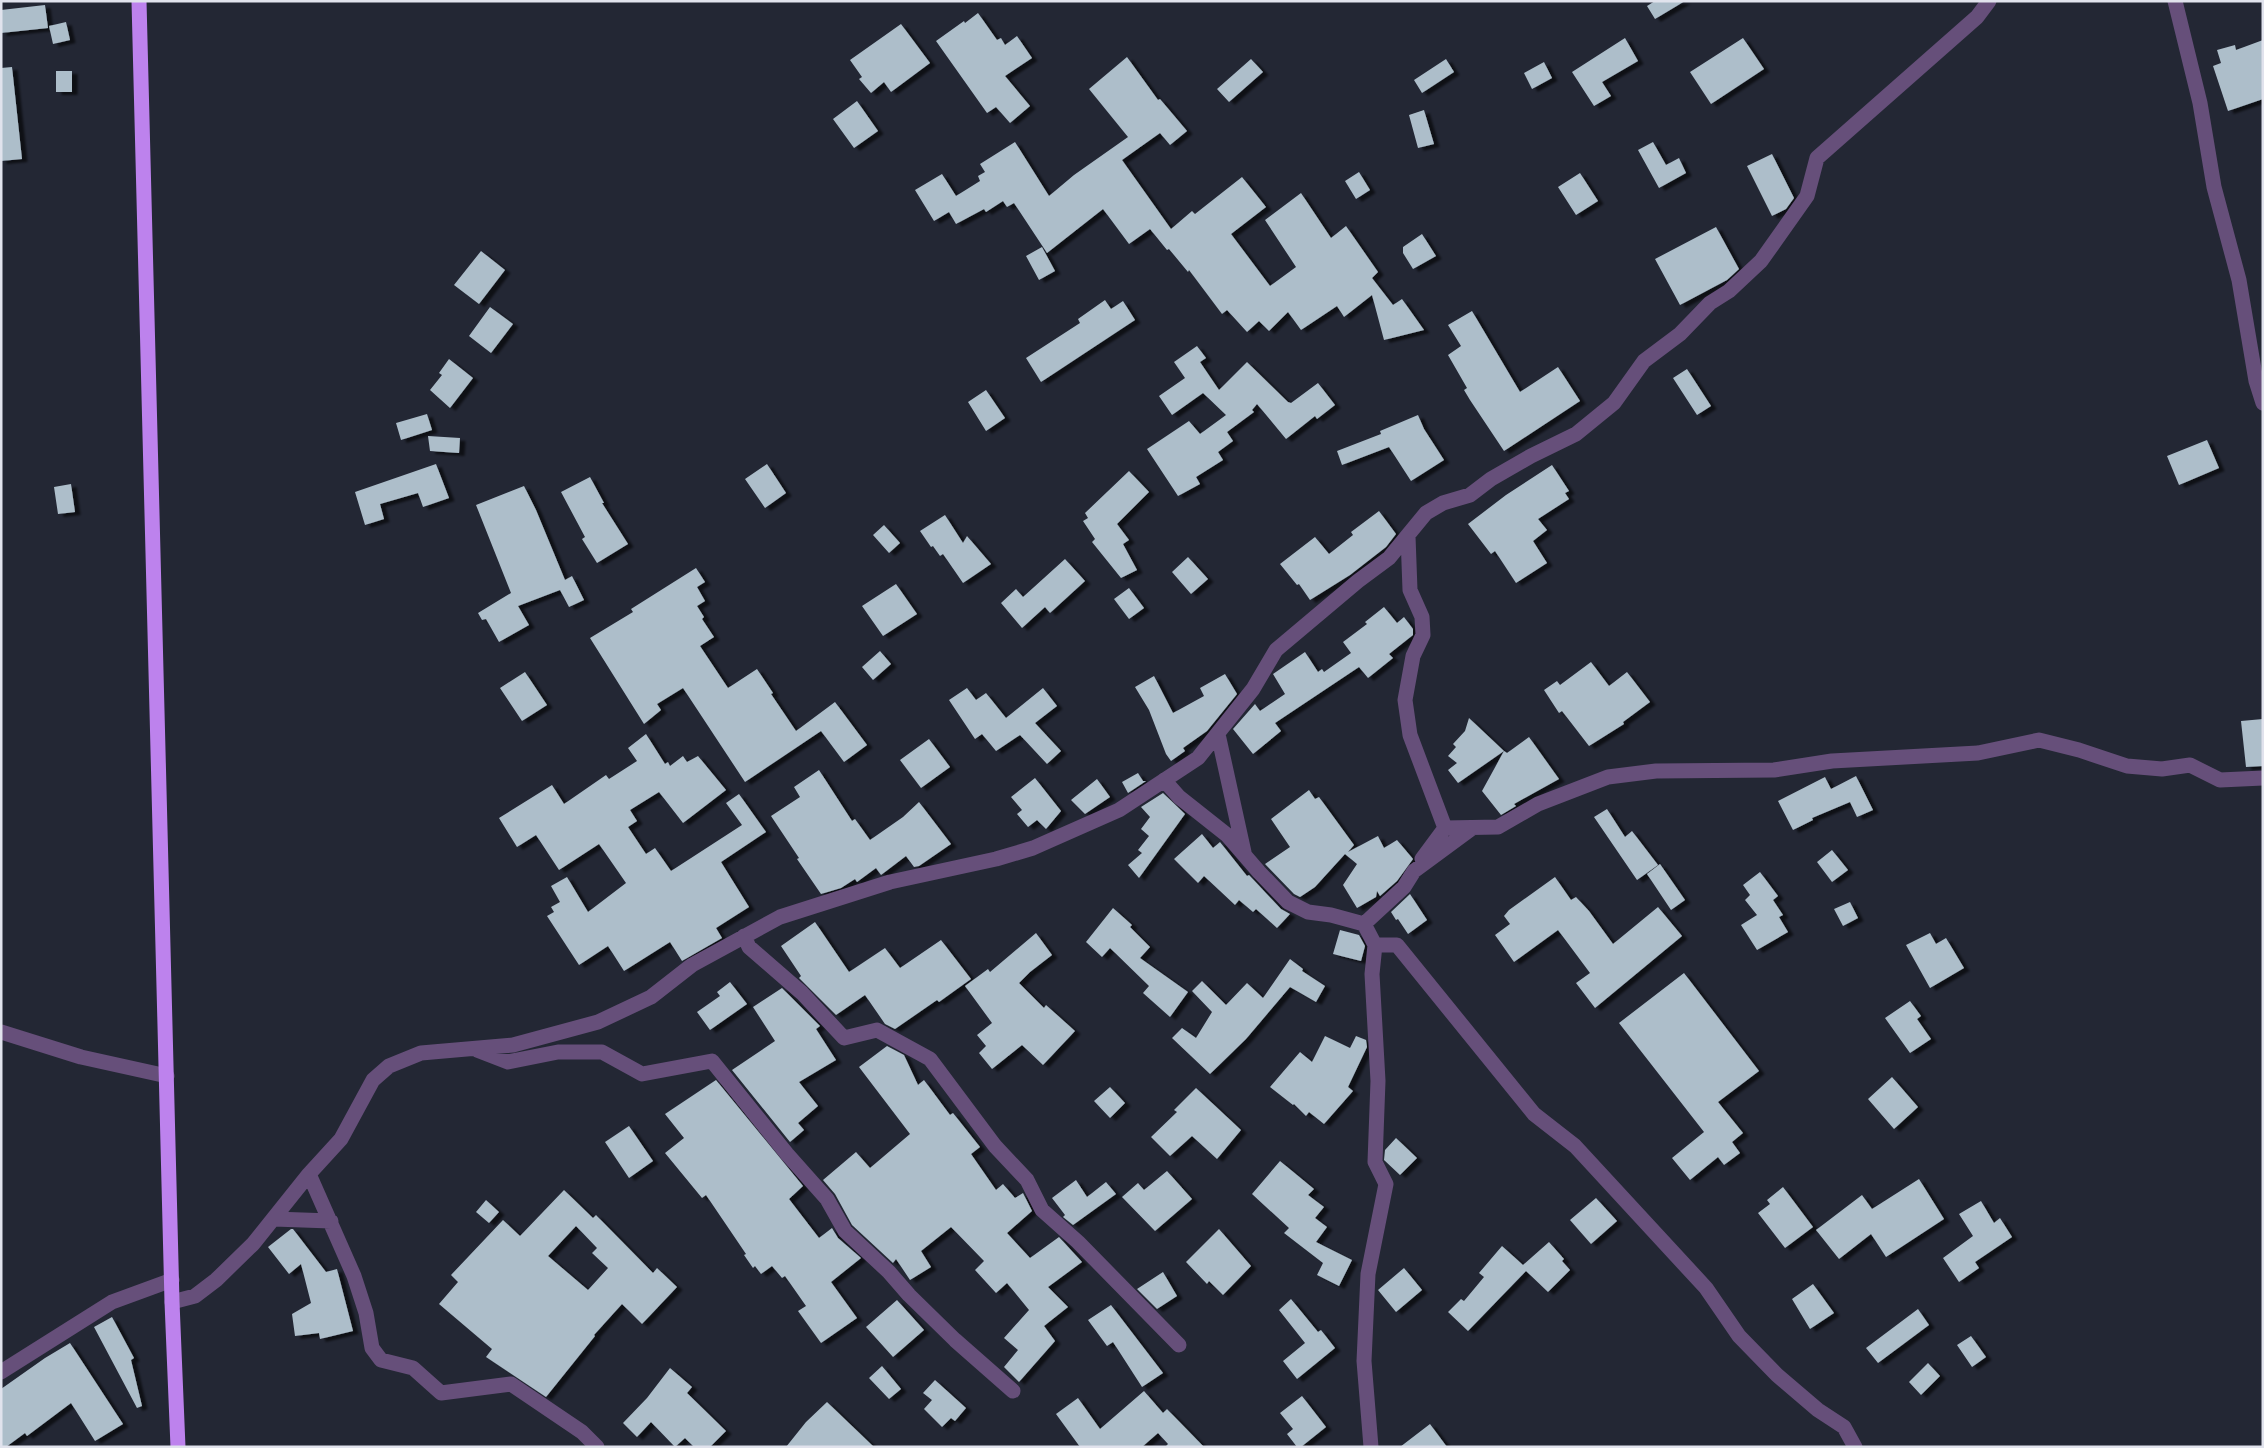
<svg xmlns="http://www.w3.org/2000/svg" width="2264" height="1448" font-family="Quicksand,sans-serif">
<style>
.building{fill:#adbeca;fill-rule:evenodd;filter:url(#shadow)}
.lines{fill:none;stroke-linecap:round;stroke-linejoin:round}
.minor{stroke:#664f7a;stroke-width:15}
.highway{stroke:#bd82ed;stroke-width:15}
</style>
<defs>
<filter id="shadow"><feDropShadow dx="5.5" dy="3" stdDeviation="1" flood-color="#0009"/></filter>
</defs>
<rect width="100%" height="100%" fill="#232734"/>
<path class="building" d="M1655,1h30l-30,18 -8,-13z
M45,5l3,23 -47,5v-23z
M978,13l19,27 4,-2 4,7 12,-9 15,22 -27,18 25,30 -20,17 -14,-16 -9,6 -51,-72 28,-20 1,2z
M66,22l4,18 -17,4 -4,-18z
M901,24l29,39 -39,29 -7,-10 -13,11 -12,-14 3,-2 -12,-17z
M1625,38l13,23 -36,21 9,14 -17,10 -22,-34z
M1743,38l21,31 -53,35 -21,-32z
M2263,40v59l-35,12 -15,-45 8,-3 -4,-13 18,-5 1,5z
M1127,57l31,43 2,-1 27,32 -17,14 -10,-12 -38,27 49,69 21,-18 3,3 47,-37 24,30 -35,27 39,52 26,-19 -31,-47 36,-27 30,45 15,-12 32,46 -6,6 21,27 9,-6 22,31 -40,10 -12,-45 -28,22 -7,-11 -36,24 -13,-18 -19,19 -10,-10 -12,11 -20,-22 -5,4 -33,-44 -1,2 -19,-23 -2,1 -17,-21 -21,15 -26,-35 -56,44 -33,-50 -7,4 -4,-6 -17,11 -2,-3 -28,15 -7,-12 -15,9 -19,-31 27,-16 14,22 24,-15 -2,-5 7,-4 -5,-8 35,-22 34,54 25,-21 54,-38 -39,-48z
M1251,59l12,13 -34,30 -12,-13z
M1446,59l8,13 -32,21 -8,-13z
M1544,62l8,16 -20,11 -8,-16z
M12,67l10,92 -21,2v-93z
M56,71h16v21h-16z
M857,101l21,30 -24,17 -21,-29z
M1424,110l10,34 -16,4 -9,-33z
M1653,142l13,23 13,-7 7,15 -27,15 -21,-38z
M1772,154l22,44 -8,11 -14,7 -25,-50z
M1359,172l11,18 -14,9 -11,-18z
M1580,173l18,28 -22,14 -18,-28z
M1716,227l23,42 -12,11 -47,25 -25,-46z
M1422,234l14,22 -23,13 -10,-16v-6z
M1042,247l13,24 -16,9 -13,-24z
M481,251l24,19 -26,34 -25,-19z
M1105,300l6,9 12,-8 12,19 -94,62 -15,-24 54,-35 -2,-4z
M490,307l23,17 -22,29 -22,-17z
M1472,311l48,81 38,-25 22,34 -76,50 -34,-51 -6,-10 3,-2 -19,-33 13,-9 -13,-21z
M1197,346l9,12 -6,4 19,28 28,-28 41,40 3,1 27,-20 17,22 -18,14 -2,-3 -29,23 -29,-35 -5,6 2,2 -27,20 6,9 -15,11 5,8 -27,17 4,7 -22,12 -31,-47 42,-28 11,13 26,-19 -23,-22 -31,22 -13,-19 26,-18 -11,-16z
M449,359l24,19 -23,30 -20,-18 12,-15 -3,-2z
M1687,369l24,37 -14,9 -24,-37z
M986,390l19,28 -19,13 -18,-29z
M427,414l5,16 -31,10 -5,-17z
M1418,415l6,14 20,31 -33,21 -22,-34 -47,18 -5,-14 44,-17 -1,-3z
M428,436l32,2 -1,15 -29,-2z
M2207,440l12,28 -40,17 -12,-29z
M436,464l13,34 -26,9 -5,-14 -38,11 4,15 -19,6 -10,-33z
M767,464l19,29 -21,15 -20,-29z
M1552,465l17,26 -4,2 4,6 -31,20 9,11 -14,11 14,22 -31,20 -21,-32 -4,3 -23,-30 38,-29z
M1129,471l20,21 -32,32 12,16 -6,4 14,26 -16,8 -29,-36 3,-3 -12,-18 5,-3 -3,-5z
M590,477l14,26h-2l26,41 -31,19 -15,-24 3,-2 -24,-45z
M71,484l4,28 -17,2 -4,-27z
M524,486l12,24 29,70 7,-4 12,24 -15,7 -9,-17 -42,16 11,19 -30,17 -13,-23 -4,1 -4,-7 33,-20 -35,-88z
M1379,511l17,23 -10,13 -36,28 -40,25 -11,-16 -2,1 -17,-21 35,-27 14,17 24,-19 -2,-3z
M945,515l18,28 4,-7 24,28 -28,19 -20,-29 -3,2 -7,-10 -2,1 -11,-16z
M884,525l16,18 -11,10 -16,-18z
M1188,557l20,22 -17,15 -19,-22z
M1065,559l20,22 -35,32 -5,-6 -23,21 -21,-25 15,-14 7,8z
M696,568l9,14 -8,5 8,14 -8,5 7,11 -2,2 12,18 -14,9 28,42 29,-19 16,24 -2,1 25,37 39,-29 32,43 -23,17 -23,-31 -76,51 -62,-94 -26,16 4,6 -17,14 -54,-86 43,-26 -2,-3z
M896,584l21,30 -34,22 -21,-30z
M1129,588l15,20 -15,11 -15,-20z
M1384,607l13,16 7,-6 9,12v6l-24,19 4,4 -25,20 -9,-11 -84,56 6,8 -28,23 -20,-25 22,-25 5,7 25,-17 -12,-20 32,-22 13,20 4,-3 2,3 27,-19 -8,-11 24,-18 -2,-2z
M880,651l11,13 -18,16 -11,-13z
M1591,662l18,24 18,-14 23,30 -27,20 1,2 -35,22 -27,-35 -3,2 -15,-23 13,-9 3,4z
M525,672l22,33 -25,16 -22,-33z
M1225,674l12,20 -30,37 -24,17 2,3 -14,10 -5,-7 -17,-44 -14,-23 19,-11 19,37 31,-17 -4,-8z
M967,688l9,12 10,-7 20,25 37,-30 14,18 -22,17 26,28 -14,13 -27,-29 -24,16 -14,-17 -7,5 -26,-39z
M1469,718l35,33 -46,32 -10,-13 9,-7 -9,-7 8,-9 -3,-3 12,-13z
M2263,719v47l-17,1 -5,-46z
M646,734l19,30 3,-2 2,4 13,-10 4,6 11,-6 28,34 -43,33 -24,-31 -29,18 7,11 -9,6 18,27 9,-6 16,23 71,-46 -16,-22 13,-9 27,38 -45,30 28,45 -33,21 6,10 -40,23 -12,-19 -46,29 -16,-25 -29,19 -32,-49 7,-4 -3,-5 9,-5 -9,-16 16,-9 21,35 38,-29 -27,-39 -40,26 -23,-35 -19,12 -18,-29 53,-33 12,19 42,-29 3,4 28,-18 -9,-13z
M1529,737l30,42 -45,25 2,2 -15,9 -19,-24 22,-40 3,2z
M929,739l21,28 -29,21 -21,-28z
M819,770l33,51 3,-2 15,21 33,-23 16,-15 32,42 -32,22 -5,1 -8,-11 -25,19 -5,-7 -19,14 -2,-3 -14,9 -20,6 -24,-35 2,-1 -28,-42 29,-19 -6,-10z
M1138,773l5,8h3l-18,12 -6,-11z
M1856,776l17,34 -16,7 -7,-15 -38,16 1,2 -20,10 -15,-29 47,-24 6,12z
M1035,778l26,33 -15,18 -9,-9 -9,7 -11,-13 5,-4 -11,-13z
M1097,779l13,18 -25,17 -14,-14z
M1309,790l6,9 4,-2 35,48 -6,7 30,-16 6,12 13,-8 16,19 -16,22 -17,15 -3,-5 -1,6 -19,11 -14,-23 14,-21 -12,-10 -30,33 -15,10 -6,-3 -29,-30 25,-17 -19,-28z
M1163,793l22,21 -46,64 -11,-13 14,-12 -4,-3 11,-14 -8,-7 9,-12 -9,-10z
M1607,809l18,28 7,-6 26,34 -21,15 -43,-63z
M1202,834l11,14 7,-6 27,34 2,-1 32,34 9,5 -13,14 -21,-19 -3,3 -14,-12 -4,5 -31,-29 -6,7 -24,-24z
M1832,850l16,20 -16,12 -15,-20z
M1660,864l25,36 -14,10 -24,-36z
M1760,872l18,24 -5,4 10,15 -4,2 9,15 -31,18 -16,-25 16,-10 -12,-15 5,-5 -7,-10z
M1555,877l16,23 5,-3 13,14 24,33 45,-37 24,29 -87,72 -19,-25 14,-10 -32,-43 -44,32 -19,-27 15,-11 -6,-8 5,-6z
M1410,894l17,26 -19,14 -10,-15 -2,1 -5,-8z
M1850,902l8,16 -15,8 -9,-17z
M1113,908l19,17 -2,2 20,20 -10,11 48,34 -18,25 -27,-24 6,-7 -39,-38 -8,9 -16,-15z
M815,922l34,50 36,-24 15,20 41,-28 30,39 -32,23 -2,-2 -42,29 -10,-5 -20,-29 -29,20 -37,-37 2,-2 -20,-30z
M1340,930l19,5 6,11 -4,15 -28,-7z
M1036,933l16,22 -22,17 -11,11 25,25 2,-3 29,26 -32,34 -21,-20 -30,24 -13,-16 7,-7 -9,-11 15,-12 -27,-37 23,-17 2,3z
M1930,933l6,11 10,-6 18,30 -34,20 -24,-43z
M1290,959l13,10 -1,2 23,15 -9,16 -26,-15 -44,52 -36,35 -38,-36 10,-10 14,10 16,-26 -20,-21 10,-10 24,24 21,-22 16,15z
M1684,973l75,98 -41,31 25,31 -11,9 8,11 -16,12 -6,-8 -28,23 -18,-22 32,-26 -85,-109z
M730,982l17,22 -37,26 -13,-18 23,-16 -3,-4z
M782,988l38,38 -4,3 20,31 -37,22 19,24 -20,17 6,7 -14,12 -58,-72 43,-29 -22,-34z
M1910,1001l11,15 -4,3 14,20 -21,14 -25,-35z
M1325,1036l25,12 6,-12 10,4 1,7 -19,40 5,4 -29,33 -15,-12 -3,4 -12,-12 -1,1 -23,-18 30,-35 12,10z
M887,1046l17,9 14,30 6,-5 26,35 3,-2 27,34 -9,7 25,36 7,-6 12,14 8,-5 9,18 -25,22 23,25 29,-21 23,25 -34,25 20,20 -24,19 11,15 -36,41 -15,-15 14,-17 -14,-12 25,-28 -22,-27 -11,10 -21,-23 9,-9 -33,-34 -30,24 10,16 -21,13 -14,-21 -3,4 -41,-38 -17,-31 -12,-14 33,-28 14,16 40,-34 -51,-67z
M1892,1077l26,30 -24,22 -26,-30z
M716,1080l87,106 -14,13 30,39 13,-10 6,10 23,20 -30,24 26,36 -36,25 -23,-32 8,-5 -21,-30 -3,2 -10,-12 -11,8 -6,-8 -2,2 -9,-13 2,-1 -40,-59 -4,3 -37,-45 19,-15 -19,-24z
M1110,1087l15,16 -15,15 -16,-17z
M1196,1088l45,42 -24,29 -25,-23 -22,20 -19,-19 26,-25 -3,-2z
M629,1126l24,35 -24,17 -24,-36z
M1396,1138l21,20 -17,17 -16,-15 1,-10z
M1280,1161l34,28 -6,6 16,12 -9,11 12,9 -11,15 36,18 -13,26 -22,-11 6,-12 -39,-30 5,-5 -37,-34z
M1167,1171l25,28 -37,32 -33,-34 16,-14 6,7z
M1919,1179l25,40 -58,38 -15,-23 -32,25 -23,-29 46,-35 10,14z
M1076,1180l11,17 19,-15 10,12 -43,31 -10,-8 2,-2 -13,-17z
M1783,1187l30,40 -28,21 -27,-35 12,-9 -3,-4z
M564,1190l29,28 3,-3 57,58 4,-5 20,19 -35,37 -20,-20 -28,31 1,1 -49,61 -60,-40 6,-8 -53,-45 19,-22 -7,-7 52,-55 17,16zM576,1226l21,22 -5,5 16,15 -20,22 -40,-34z
M1596,1198l21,23 -26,23 -21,-24z
M486,1200l13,12 -10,11 -13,-11z
M1981,1201l13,22 6,-5 12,19 -37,25 4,6 -20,14 -16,-24 30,-22 -14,-22z
M291,1229h2l33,43 11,-3 16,62 -33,8 -1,-6 -24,3 -3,-22 19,-11 -10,-39 -12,10 -21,-27z
M1219,1229l32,37 -28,29 -14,-14 -2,3 -21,-22z
M1549,1242l15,17 -2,2 8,9 -22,22 -22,-21 -58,60 -20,-19 13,-13 3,2 20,-24 -5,-4 23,-27 21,19z
M1404,1268l18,22 -26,22 -18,-22z
M1163,1272l14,24 -20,13 -20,-20z
M1813,1284l21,29 -24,16 -18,-30z
M1291,1299l27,33 3,-2 14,18 -38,31 -14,-18 22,-18 -26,-33z
M897,1300l27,30 -31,27 -27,-30z
M1111,1305l52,68 -21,14 -29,-45 -6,4 -19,-26z
M1918,1309l11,16 -51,38 -12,-15z
M112,1317l22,41 -3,2 11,46 -5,2 -43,-81z
M1971,1336l15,21 -14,10 -15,-22z
M70,1343l53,81 -28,17 -24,-38 -44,33 -2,-3 -19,14h-5v-58l44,-31z
M1928,1363l12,13 -19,19 -12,-13z
M882,1366l19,23 -12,10 -20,-21z
M670,1368l22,19 -5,6 39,38 -16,16h-16l-9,-9 -10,9 -24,-25 -14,15 -14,-14 24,-25z
M935,1380l31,28 -11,13 -4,-3 -9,9 -18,-18 8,-9 -9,-7z
M1144,1391l19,22 4,-4 37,38h-39l3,-3 -10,-11 -16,14h-62l-24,-33 22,-16 22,31z
M1302,1396l24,31 -25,20h-4l-10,-13 6,-5 -13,-16z
M827,1402l47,45h-88l20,-25z
M1430,1424l17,23h-47z"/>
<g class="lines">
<path class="minor" d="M2175,1l25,102 14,84 25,93 17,101 7,22
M1408,536l2,54 12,27 1,18 -10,21 -8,44 5,35 35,93 53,-1 40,-23 70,-27 48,-6 118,-1 58,-9 146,-8 61,-13 40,10 48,16 35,3 28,-4 30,15 43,-2
M1218,734l26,118
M1164,780l15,17 48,38 32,37 29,30 20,10 23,3 33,9 11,21 -3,29 6,107 -3,81 11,22 -18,90 -4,87 7,86
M1422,859l23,-31
M1364,924l40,-37 10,-16 57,-42
M744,936l5,11 53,46 42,45 33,-8 53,29 65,87 32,34 15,30 36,32 101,103
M1375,945h22l137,169 41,32 131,142 33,48 38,39 41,35 26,17 11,20
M1,1032l80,25 86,19
M477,1050l31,12 50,-10h44l40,22 70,-13 75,93 40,45 18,32 44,41 20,23 46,45 58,51
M309,1174l45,102 12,37 6,35 9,12 32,8 28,25 70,-9 71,48 15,15
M274,1219l57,2
M172,1302l23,-6 21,-16 37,-36 56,-70 32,-35 32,-59 16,-14 32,-13 92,-8 85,-23 53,-25 41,-32 88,-48 110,-35 106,-23 37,-11 86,-38 79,-52 55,-69 23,-39 82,-69 31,-23 37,-45 17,-10 27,-8 21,-16 40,-23 45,-22 38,-31 30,-42 36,-27 30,-31 19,-12 32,-30 46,-65 10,-38 160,-141 12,-16
M1,1372l111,-70 60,-22"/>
<path class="highway" d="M139,1l33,1301 6,145"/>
</g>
<rect width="2264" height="1448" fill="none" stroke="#e1e3ed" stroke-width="5"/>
</svg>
